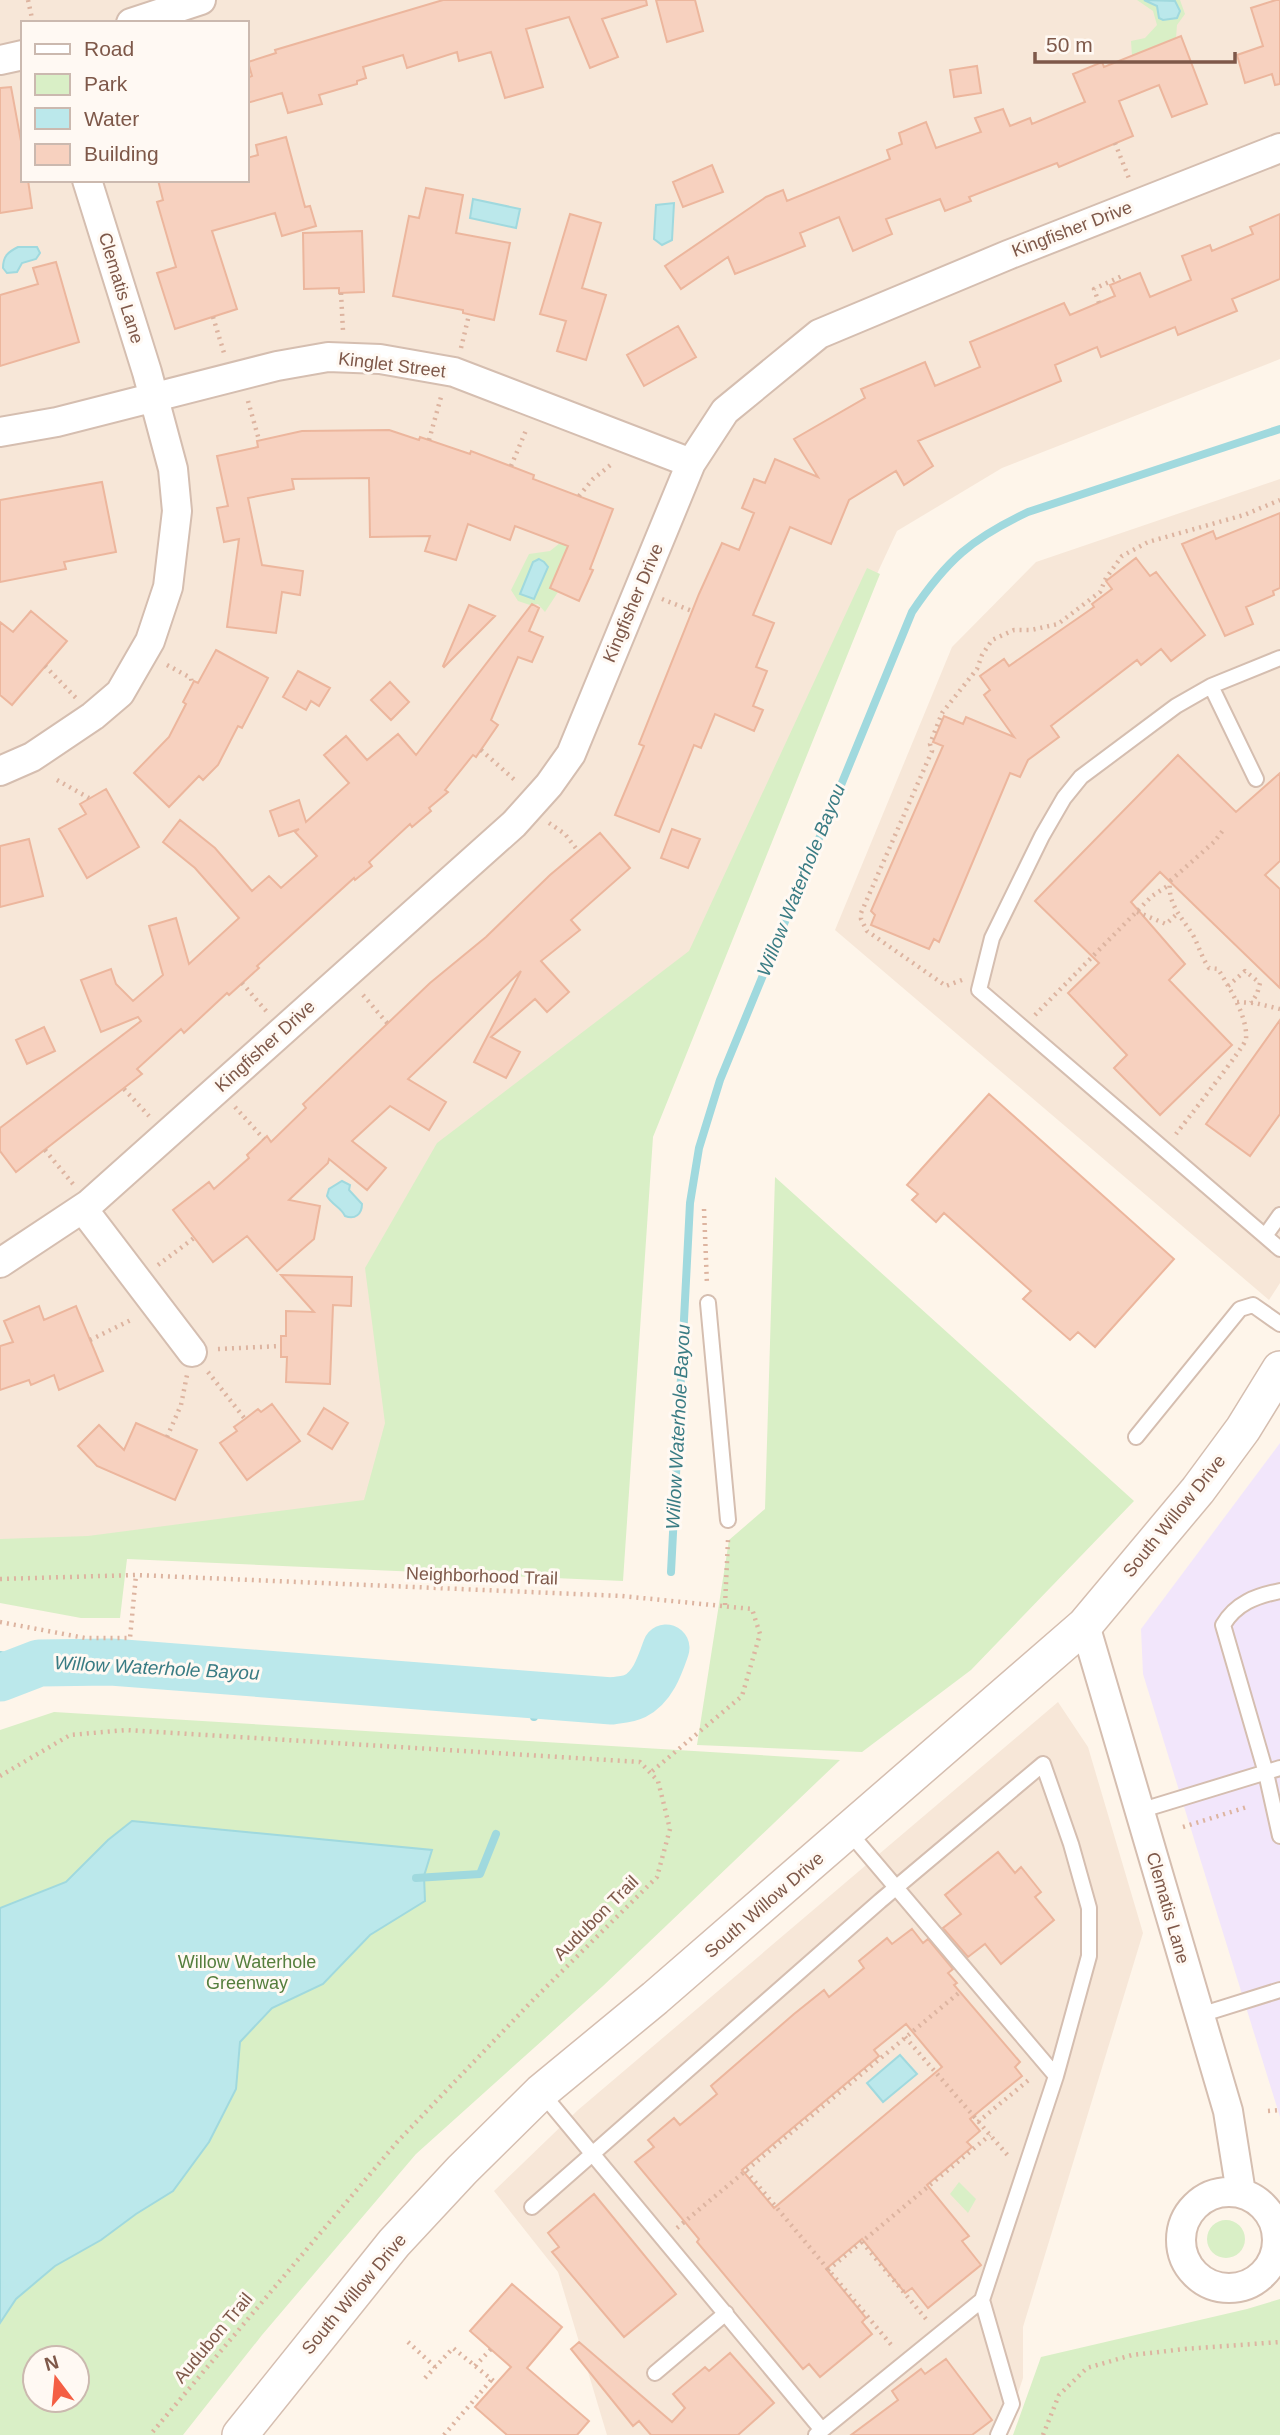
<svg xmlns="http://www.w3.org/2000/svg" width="1280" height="2435" font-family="Arial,sans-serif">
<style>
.residential{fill:#f7e7d8;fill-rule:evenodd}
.education{fill:#f2e6fb}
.green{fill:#d9efc6;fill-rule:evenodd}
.water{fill:#bbe8eb;stroke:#a0d9de;stroke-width:2}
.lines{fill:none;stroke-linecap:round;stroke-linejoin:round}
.stream{stroke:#a0d9de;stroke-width:8}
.river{stroke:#bbe8eb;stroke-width:47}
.building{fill:#f7d1bf;stroke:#ecb69d;stroke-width:2;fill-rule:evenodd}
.service-casing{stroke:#d5beb0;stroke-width:18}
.minor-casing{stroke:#d5beb0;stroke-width:32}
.tertiary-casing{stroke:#d5beb0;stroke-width:38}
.path{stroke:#ddb4a0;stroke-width:4.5;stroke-dasharray:2 5;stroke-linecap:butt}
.service{stroke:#fff;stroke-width:14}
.minor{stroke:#fff;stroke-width:28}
.tertiary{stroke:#fff;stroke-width:35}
.labels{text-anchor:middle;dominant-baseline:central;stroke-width:6;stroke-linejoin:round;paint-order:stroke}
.street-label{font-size:18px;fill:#7e5849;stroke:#fff9f3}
.park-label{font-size:18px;fill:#547e3c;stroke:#fff9f3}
.water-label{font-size:19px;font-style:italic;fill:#3a7c84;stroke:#fff9f3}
</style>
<rect width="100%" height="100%" fill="#fef5ea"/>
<path class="residential" d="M0,0h1280v359l-278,109 -105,63 -214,458 -285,439 -15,79 -383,42zM23,23h224v157h-224z
M1280,479v804l-11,17 -434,-370 117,-283 84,-85z
M1058,1702l30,45 55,186 -120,394v51l-19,57h-397l-49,-163 -64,-81 84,-81z"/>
<path class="education" d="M1280,1443v674l-137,-443 -2,-45z"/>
<path class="green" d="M1137,0h43l5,14 -8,11 -1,13 -44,18 -1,-15 14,-3 12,-13 -4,-14z
M560,543l10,4 -20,41 8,4 -13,20 -7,-8 -8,1 -12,-4 -7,-11 18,-36 21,-3z
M867,568l13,6 -227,563 -30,444 -496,-22 -7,59h-39l-81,-15v-64l88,-3 276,-36 21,-77 -20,-155 72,-125 252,-192z
M775,1177l359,324 -163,169 -109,82 -165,-7 32,-205 36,-31z
M54,1712l786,48 -237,226 -187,168 -154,181 -79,100h-183v-705zM35,2358h42v42h-42z
M959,2182l17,17 -8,14 -18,-19z
M1207 2239a19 19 0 1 1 38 0a19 19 0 1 1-38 0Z
M1280,2299v136h-267l28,-78 206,-48z"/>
<path class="water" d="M1144,0l31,1 5,10 -3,7 -14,2 -4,-2 -2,-12z
M473,199l47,10 -4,19 -46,-10z
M674,203l-2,37 -10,5 -8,-6 2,-34z
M18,247h19l3,6 -4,6 -14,4 -5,9 -10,1 -4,-5c0,-12 5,-16 15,-21z
M539,559l5,3 4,5 -14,32 -14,-5 13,-32z
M342,1181l8,4 -1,5 13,14c0,10 -7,16 -17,12 -4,-9 -13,-11 -18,-20l2,-7z
M132,1821l300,29 -8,26 1,25 -55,34 -47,49 -51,24 -32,34 -4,47 -27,53 -36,49 -37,23 -35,26 -46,26 -39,33 -16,24v-415l66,-26 42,-42z
M900,2055l17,19 -34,28 -16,-19z"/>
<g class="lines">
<path class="stream" d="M671,1572l19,-369 9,-55 21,-68 192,-468c35,-52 59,-73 116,-100l252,-83
M0,1655l39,8
M534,1717l1,-22
M416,1878l64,-4 16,-40"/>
<path class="river" d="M0,1678l39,-15 72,-1 501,39c7,-1 17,-2 23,-5 18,-9 25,-31 31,-48"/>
</g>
<path class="building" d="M443,0h203l1,5 -45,14 16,38 -28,11 -21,-51 -43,12 17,58 -38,11 -14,-46 -32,9 -2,-9 -50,16 -4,-13 -40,12 3,11 -9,3v3l-38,11 3,9 -34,9 -6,-20 -35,10v-25l5,-2 -4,-14 28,-9 -1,-3z
M656,0h39l8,31 -36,11z
M1276,0h4v84l-5,1 -3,-11 -27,9 -8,-28 26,-9 -12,-38z
M1181,36l26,68 -35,13 -13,-32 -40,16 14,35 -74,31 -2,-4 -88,34 2,4 -26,10 -5,-12 -54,20 6,15 -39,17 -14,-34 -39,16 5,13 -70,28 -7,-17 -47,32 -16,-23 101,-69 17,-7 4,11 103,-42 -3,-9 15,-6 -3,-11 27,-11 10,26 45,-16 -6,-14 28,-9 7,17 20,-8 2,6 53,-22 -12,-28 29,-12 2,5z
M977,66l4,27 -27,4 -4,-27z
M11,87l12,65v28h5l4,28 -32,5v-125z
M286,137l19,70 5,-1 6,20 -34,10 -7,-23 -63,18 25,78 -62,20 -18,-56 19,-6 -19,-65 6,-2 -5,-20h89v-22l11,-3 -2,-10z
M712,165l11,27 -40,15 -10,-25z
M426,188l37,7 -7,38 54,10 -16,77 -31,-7v-3l-70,-14 16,-80 10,2z
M570,214l31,9 -19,65 24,7 -20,65 -29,-9 9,-30 -26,-7z
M1280,214v65l-48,20 5,12 -59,24 -3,-8 -74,30 -4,-10 -42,18 6,16 -143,60 15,25 -29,19 -8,-14 -47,29 -18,44 -41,-17 -37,88 21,8 -18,44 11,4 -14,35 10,4 -9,21 -39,-17 -14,34 -7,-3 -35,87 -44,-17 29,-69 -5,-2 60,-150 23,-51 17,7 15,-37 -12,-5 12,-29 11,4 10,-24 43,18 -24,-38 71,-41 -4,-9 64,-27 10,24 45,-19 -10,-25 94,-39 6,12 45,-19 -5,-11 30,-12 10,24 41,-17 -9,-24 28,-11 2,6 41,-17 -3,-7z
M362,231l2,61 -25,1v-5l-35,1 -1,-56z
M56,262l23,80 -79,24v-71l38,-11 -5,-16z
M678,326l18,31 -52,29 -17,-31z
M389,430l30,10 1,-3 50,17 1,-3 63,24 -1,4 80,30 -23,60 3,1 -14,31 -29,-13 18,-42 -53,-20 -5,14 -42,-16 -12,36 -31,-9 5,-15 -60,1 -1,-59 -77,1 2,10 -46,9 14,67 41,6 -3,24 -18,-3 -6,41 -49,-6 12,-88 -15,3 -7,-34 11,-2 -11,-50 41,-9 -1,-6 45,-10z
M102,482l14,70 -52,10 2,7 -66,13v-82z
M1280,513v75l-7,3 1,4 -28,12 7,17 -28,12 -43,-92 31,-13 3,8z
M1136,558l14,18 6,-4 49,63 -34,26 -10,-12 -20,16 -4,-5 -86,66 8,11 -31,23 -8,17 -10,-4 -71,169 -5,-3 -5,10 -58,-24 4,-10 -4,-4 72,-165 -10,-4 11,-26 19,8 3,-7 48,20 -30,-42 6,-5 -10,-14 24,-17 5,7 85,-59 -2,-3 20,-15 -6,-8z
M532,604l7,4 -10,23 14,6 -11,25 -14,-5 -27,63 7,5 -22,32 -3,-2 -28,35 3,2 -19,16 2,3 -19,16 -2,-3 -41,38 3,4 -17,14 -1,-2 -97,88 2,2 -30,27 -2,-2 -43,40 -3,-4 -44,40 5,5 -126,98 -16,-21v-23l141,-107 -3,-4 -37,15 -20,-52 30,-11 5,15 17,17 30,-26 -14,-49 27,-8 13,46 50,-46 -44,-50 -32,-26 17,-22 35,28 37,43 17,-15 12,12 36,-32 -22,-24 4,-3 -20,7 -9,-25 29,-11 7,22 43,-39 -25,-28 22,-19 21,24 31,-26 18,21z
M469,605l26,11 -51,51 -1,-1z
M31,611l36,30 -55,64 -12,-10v-73l13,10z
M216,650l52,28 -26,50 -4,-2 -20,39 -15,15 -4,-4 -30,31 -35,-34 35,-36 17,-33 -3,-2 11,-21 4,2z
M298,671l32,17 -11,18 -8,-5 -5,9 -23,-13z
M390,682l19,20 -18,18 -20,-20z
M1178,755l58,57 44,-39v88l-15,14 15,14v99l-120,-116 -29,30 54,62 -16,16 63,65 -72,70 -46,-47 13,-13 -59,-62 31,-30 -64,-62z
M106,789l33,58 -52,31 -28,-49 27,-15 -6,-10z
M672,829l28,10 -12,29 -27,-10z
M600,833l30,35 -59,52 9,10 -39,31 28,31 -22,20 -12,-13 -44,38 29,15 -14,26 -32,-16 47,-91 -113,108 38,23 -17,28 -39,-24 -38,35 34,27 -19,22 -38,-31 -1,4 -39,37 31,6 -6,33 -37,32 -30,-35 -34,26 -40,-52 36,-28 5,7 35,-31 -2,-3 20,-19 4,6 35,-34 -3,-4 127,-121 56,-46 64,-62z
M29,839l14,57 -43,11v-61z
M1280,1020v94l-30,42 -44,-32z
M44,1027l11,24 -28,13 -11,-24z
M989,1094l185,165 -79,88 -17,-15 -8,8 -47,-41 8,-8 -87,-78 -8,9 -24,-22 6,-6 -11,-9z
M281,1275l71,2 -1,29 -18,-1 -3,79 -44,-2 1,-25h-6v-21h5v-25l28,1z
M39,1306l5,14 32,-14 27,65 -44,19 -5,-15 -23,10 -2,-5 -29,10v-44l13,-4 -9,-21z
M272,1404l28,37 -53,39 -27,-37 17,-12 -3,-4 11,-8 13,-10 3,3z
M324,1408l24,15 -16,26 -24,-15z
M136,1423l61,27 -22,50 -78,-34 -19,-20 21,-21 25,25z
M998,1852l17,21 6,-6 20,25 -6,5 19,23 -53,44 -16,-20 -17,13 -25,-29 18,-14 -16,-19z
M912,1929l11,14 5,-4 25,30 -5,4 9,10 -3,2 66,77 -5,5 7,9 -52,43 10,12 -13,11 5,5 -45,38 42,51 -7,5 19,24 -53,43 -16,-20 -7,5 -43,-54 -36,30 40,49 -4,4 10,12 -52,43 -11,-13 -6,5 -106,-127 2,-3 -64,-77 19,-15 -6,-7 26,-22 6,7 37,-31 -6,-8 83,-72 30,-24 5,7 35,-29 -5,-7 28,-23 5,6zM906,2024l36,43 -168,141 -32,-38 137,-114 -5,-6z
M594,2194l82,100 -52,43 -72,-85 7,-5 -11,-14z
M512,2284l50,43 -35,41 62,53 -12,14h-70l-32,-28 36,-40 -41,-36z
M579,2342l93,80 13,-14 -12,-14 32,-27 4,4 21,-18 44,50 -36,32h-87l-12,-14 -6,5 -62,-77z
M946,2359l46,61 -20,15h-121l47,-35 -6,-9 29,-22 4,5z"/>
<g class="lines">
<defs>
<path id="service" d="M1280,658l-69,28 -35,20 -95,71 -17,21 -22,38 -50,102 -13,52 301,259
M1211,686l45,93
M1265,1236l15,-21
M708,1303l20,217
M1136,1437l104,-128 13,-4 27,19
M1280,1591c-24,5 -44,12 -57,34l43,148 14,63
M1139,1811l141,-43
M849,1832l207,244
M1200,2015l80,-25
M541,2092l281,338
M532,2207l348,-306 163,-137 28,80 18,64v48l-33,120 -74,224 -166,135
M982,2300l30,104 -14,31
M655,2373l71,-60"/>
<path id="minor" d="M131,23l70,-23
M0,60l23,-5
M0,432l57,-10 220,-56 51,-9 52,2 74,13 237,91
M0,771l32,-14 61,-41 27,-23 30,-52 18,-54 9,-76 -4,-42 -26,-97 -60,-192
M83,1209l109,143
M0,1263l89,-59 425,-380 35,-39 22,-31 120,-291 34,-52 94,-77 189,-79 272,-107
M1085,1625l143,486 13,82
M1181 2240a48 48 0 1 1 96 0a48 48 0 1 1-96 0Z"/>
<path id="tertiary" d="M240,2435l154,-192 68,-73 79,-78 114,-94 430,-373 113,-135 45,-61 37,-60"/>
</defs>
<use href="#service" class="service-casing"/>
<use href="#minor" class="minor-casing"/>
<use href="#tertiary" class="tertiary-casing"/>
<path class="path" d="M28,0l5,23
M1115,143l15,38
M341,293l2,38
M1099,303l-5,-14 30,-14
M213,317l11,36
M461,348l8,-33
M248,401l11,39
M429,440l12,-43
M511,466l16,-38
M579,496l14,-17 20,-16
M662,599l30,12
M167,665l24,13 1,7
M45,666l31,32
M481,750l36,32
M57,780l32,18
M549,823l16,11 13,17
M1137,912l29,12 11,-10
M962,980l-16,6 -79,-55 -6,-12v-6l71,-162 -2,-7 12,-31 35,-44 5,-14 10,-15 22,-10h17l27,-6 42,-32 6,-14 16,-22 26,-14 96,-27 36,-15
M242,983l25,29
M1228,986l17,-15 15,12 -3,11 -6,9
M363,995l25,29
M1237,1002l18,1 25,6
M1035,1015l117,-119 17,-11
M124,1089l25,27
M235,1107l29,32
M1176,1134c9,-12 70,-89 70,-95 2,-22 -17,-52 -28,-70l-9,-1c-7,-10 -10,-21 -15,-31 -11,-19 -27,-32 -24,-56l44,-39 10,-13
M45,1150l28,34
M704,1209l3,76
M158,1265l36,-27
M90,1340l43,-21
M218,1349l63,-3
M208,1372l37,47
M167,1437l14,-32 6,-30
M0,1579l136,-4 486,21 130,13 8,25 -18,62 -92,77
M725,1605l3,-65
M0,1622l85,16h45l6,-63
M0,1776l70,-41 56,-5 514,32 18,19 12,48 -13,48 -125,124 -134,140 -248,294
M1183,1827l64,-20
M905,2037l105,121
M1268,2111l12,-1
M978,2122l53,-44
M746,2171l147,176
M677,2228l283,-236
M862,2242l64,77
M1273,2261l7,4
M828,2270l162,-135
M408,2342l27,25
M475,2366l16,-17
M425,2378l28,-30 43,35
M444,2435l48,-56
M1043,2435l16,-40 28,-27 45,-13 53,-6 95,-7"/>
<use href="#service" class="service"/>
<use href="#minor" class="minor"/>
<use href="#tertiary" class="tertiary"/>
</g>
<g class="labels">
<g class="street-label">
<text transform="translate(1072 229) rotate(-21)">Kingfisher Drive</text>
<text transform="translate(121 288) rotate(73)">Clematis Lane</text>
<text transform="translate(392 365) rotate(7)">Kinglet Street</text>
<text transform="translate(633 603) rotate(-67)">Kingfisher Drive</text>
<text transform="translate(265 1046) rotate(-42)">Kingfisher Drive</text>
<text transform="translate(1174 1516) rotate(-51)">South Willow Drive</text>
<text transform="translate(482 1576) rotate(2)">Neighborhood Trail</text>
<text transform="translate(764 1905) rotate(-41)">South Willow Drive</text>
<text transform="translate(1168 1908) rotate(74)">Clematis Lane</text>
<text transform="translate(596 1918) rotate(-45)">Audubon Trail</text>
<text transform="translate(354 2294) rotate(-50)">South Willow Drive</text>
<text transform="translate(213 2338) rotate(-50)">Audubon Trail</text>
</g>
<g class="park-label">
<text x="247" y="1962">Willow Waterhole<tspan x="247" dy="21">Greenway</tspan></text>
</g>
<g class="water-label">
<text transform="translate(801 880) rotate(-68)">Willow Waterhole Bayou</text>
<text transform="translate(678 1427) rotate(-87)">Willow Waterhole Bayou</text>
<text transform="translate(157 1668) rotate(3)">Willow Waterhole Bayou</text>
</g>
</g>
<rect x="21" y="21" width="228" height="161" fill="#fff9f3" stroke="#cbb9af" stroke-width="2"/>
<rect x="35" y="44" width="35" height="10" fill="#ffffff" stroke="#cbb9af" stroke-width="2"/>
<text x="84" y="56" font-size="21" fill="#7e5849">Road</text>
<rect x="35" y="74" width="35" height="21" fill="#d9efc6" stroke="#cbb9af" stroke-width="2"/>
<text x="84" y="91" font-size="21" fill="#7e5849">Park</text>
<rect x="35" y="108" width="35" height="21" fill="#bbe8eb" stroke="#cbb9af" stroke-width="2"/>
<text x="84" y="126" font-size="21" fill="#7e5849">Water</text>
<rect x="35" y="144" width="35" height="21" fill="#f7d1bf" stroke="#cbb9af" stroke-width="2"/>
<text x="84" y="161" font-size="21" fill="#7e5849">Building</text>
<g transform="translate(56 2379) rotate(344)"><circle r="33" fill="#fff9f3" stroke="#cbb9af" stroke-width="2"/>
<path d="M0-5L12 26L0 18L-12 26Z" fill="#f45f44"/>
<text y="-10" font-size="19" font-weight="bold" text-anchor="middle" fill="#7e5849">N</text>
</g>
<path d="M1035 52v10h200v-10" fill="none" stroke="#7e5849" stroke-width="3.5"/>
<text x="1046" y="52" font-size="21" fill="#7e5849" stroke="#fff9f3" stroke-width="5" paint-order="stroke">50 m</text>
</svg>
